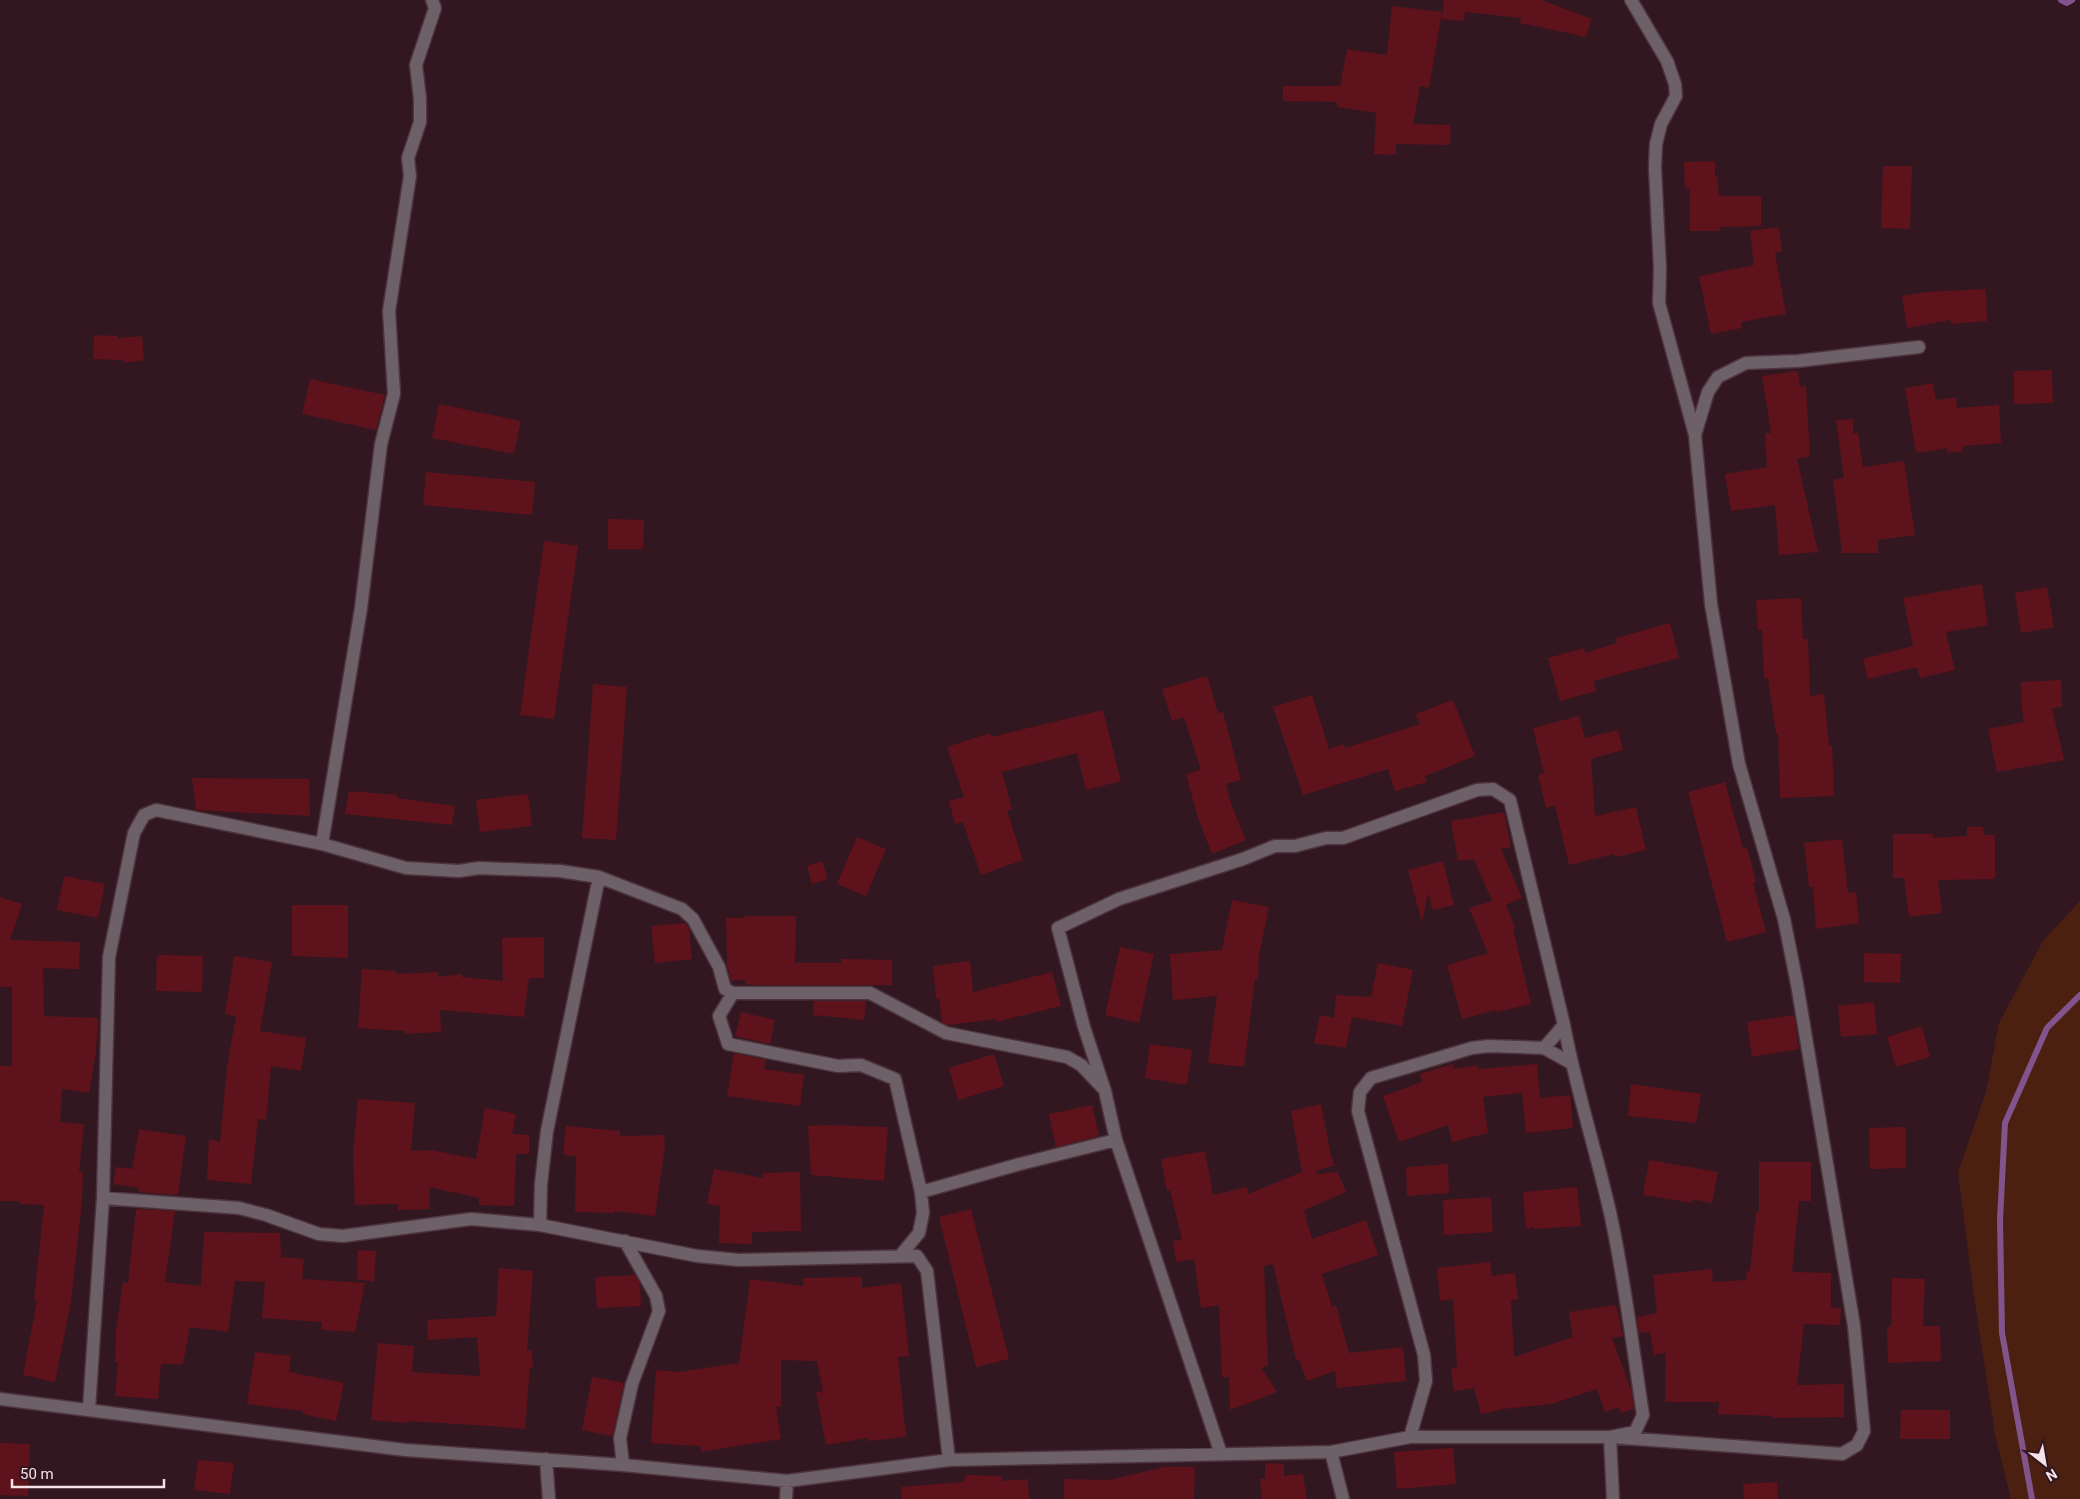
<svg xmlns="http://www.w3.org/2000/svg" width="2080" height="1499" font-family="Roboto,sans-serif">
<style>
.green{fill:#4c2011}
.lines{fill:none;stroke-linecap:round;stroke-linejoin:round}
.stream{stroke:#83538e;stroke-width:6}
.building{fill:#5e131c}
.minor-casing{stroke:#4d343c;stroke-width:15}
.minor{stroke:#6d6068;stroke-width:12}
</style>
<rect width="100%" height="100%" fill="#321720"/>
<path class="green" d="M2080,901v598h-69l-16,-65 -21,-138 -16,-124 28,-80 13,-69 44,-82z"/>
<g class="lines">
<path class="stream" d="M2061,0l6,3 5,-3
M2032,1499l-30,-166 -2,-113 5,-97 42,-95 33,-33"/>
</g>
<path class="building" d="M1444,0h97l51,19 -6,18 -66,-14 1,-5 -56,-6 -1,9 -22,-2z
M1392,6l50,6 -13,76 -9,-2 -7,38 38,1 -1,20 -54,-1v11l-22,-1 2,-41 -39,-6v-5l-54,-1v-15h57l7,-37 40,6z
M1715,161v15h2l2,20h42v30l-41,1v4h-30v-43l-5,1 -1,-27z
M1883,166h29l-2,63 -29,-1z
M1779,227l3,25 -7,1 11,61 -45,8 1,6 -31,6 -12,-58 55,-11 -4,-34z
M1986,289l1,32 -36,3v-4l-44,8 -5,-32 24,-4z
M94,335l24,1v2l24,-2 2,24 -20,3 -1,-3 -30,-1z
M2052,370l1,33 -39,1v-33z
M1798,371l2,16 6,-1 4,71 -13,1 21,94 -39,3 -4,-50 -44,6 -6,-37 42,-7 -2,-34h6l-9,-57z
M310,379l75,16 -9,35 -74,-16z
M1933,383l3,17 20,-3 1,11 42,-3 2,38 -38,3v5l-16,2v-5l-31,5 -11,-65z
M439,404l82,17 -7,33 -82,-16z
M1853,419v15l5,-1 5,34 41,-6 11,74 -37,5v13h-36l-9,-73 11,-2 -8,-58z
M426,472l109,10 -3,33 -109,-10z
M608,519l36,1 -1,29h-35z
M544,541l34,5 -24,173 -34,-4z
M1982,584l6,41 -42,7 9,38 -35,8 -3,-11 -49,12 -5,-20 50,-13 -10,-48z
M2047,587l7,40 -33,6 -6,-40z
M1801,598l2,41h5l2,57 14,-2 5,52 3,-1 2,51 -54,2 -2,-64h-2l-8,-56h-4l-2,-48h-4l-2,-30z
M1670,623l9,35 -86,23 3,10 -36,10 -12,-43 36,-10 1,5 32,-10 -1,-5z
M1207,676l11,37 5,-1 18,68 -15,4 6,23 14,33 -34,14 -14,-36 -12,-44 15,-4 -17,-53 -12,4 -10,-32z
M2061,680l1,27 -10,1 12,52 -67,12 -9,-43 36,-7 -2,-12 -1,-28z
M593,684l34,3 -11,153 -34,-2z
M1312,695l17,54 15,-5 1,4 75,-24 -4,-10 37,-14 22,56 -50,20 2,6 -32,9 -7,-22 -85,26 -30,-88z
M1103,710l18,71 -35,9 -9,-37 -75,19 10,37 -5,2 16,49 -42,15 -18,-53 -8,2 -6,-23 15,-4 -17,-50 43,-14 1,4z
M1579,716l6,22 33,-8 5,20 -32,9 4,57 41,-9 10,43 -31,7 -1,-3 -45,11 -14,-60 -9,3 -8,-33 6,-2 -11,-45z
M192,778l117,1 1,37 -114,-6z
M1725,782l18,67 4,-2 9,35 -3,1 13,49 -39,10 -39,-150z
M349,791l49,4 -1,3 58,8 -3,19 -107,-11z
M528,794l4,32 -52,6 -4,-32z
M1504,812l7,35 -10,2 21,49 -16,7 9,23 -2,1 18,75 -35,8v-2l-34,9 -15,-54 41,-12 -19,-45 23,-7 -18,-42 -16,2 -7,-40z
M1967,827h16l1,8h11v44l-57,1 4,33 -33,4 -5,-39h-11v-44h40v4l34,-2z
M857,837l29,12 -20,47 -29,-12z
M1842,839l6,54 8,-1 3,31 -43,6 -3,-42h-4l-5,-44z
M822,861l6,18 -16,5 -5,-18z
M1443,861l11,44 -21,5 -5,-17 -6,30 -14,-53z
M64,876l41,8 -7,34 -41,-8z
M0,897l22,7 -12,36 70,2 -1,27 -36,-1 1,48 54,2 -2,34 -7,41 -27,-4 -2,33 24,2 -5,48h4l-1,28 -11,102 -16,80 -32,-7 14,-75h-3l10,-95 -25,-1 1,-3h-20v-135h12v-79h-12z
M1232,900l37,7 -10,48 -1,24h-3l-11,88 -36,-4 9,-67 -44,4 -3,-46 52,-4z
M292,905h56v53l-56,-2z
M745,916h51l-1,47h46v-4l51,1v25h-137l-10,-1v-4l-14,1 -4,-17 -1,-46h19z
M685,923l4,6 3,30 -37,4 -4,-37z
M544,937v41h-15l-5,39 -84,-7 1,22 -36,2v-3l-47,-3 4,-59 34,2v3l42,-2v5l24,-3v3l41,4 -1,-43z
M1120,947l34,7 -15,69 -34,-8z
M1864,953l37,1 -1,29 -36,-1z
M157,955l46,1 -1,36 -46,-1z
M234,956l38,6 -12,69 46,7 -5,33 -30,-5 -5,54 -8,-1 -7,65 -44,-4 2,-41 11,3 7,-75 9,-51 -11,-2z
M970,961l3,31 79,-20 9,34 -65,16 -1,-3 -47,6 -6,-3 -3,-24 -3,1 -3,-33z
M1378,963l35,7 -11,56 -50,-9 -6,31 -32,-5 6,-28 14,3 2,-23 35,2z
M814,1001h52l-2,19 -51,-5z
M1874,1002l3,32 -36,3 -3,-31z
M741,1012l34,8 -5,24 -35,-8z
M1794,1015l5,34 -47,8 -5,-35z
M1922,1026l8,31 -34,10 -9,-30z
M1150,1044l42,6 -5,35 -42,-7z
M734,1053l32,7 -2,9 40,6 -4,31 -73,-10z
M994,1054l10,32 -46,14 -9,-32z
M1453,1064l1,5 23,-4 1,4 59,-5 3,34 30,-3 3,33 -47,5 -4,-40 -39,4 5,36 -36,9 -4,-17 -49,17 -16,-46 39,-14 -2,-8z
M1631,1084l70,10 -5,29 -68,-7z
M358,1099l57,4 -4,48 21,-1 44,9 9,-51 31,6 -4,20 17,1v19h-13l-2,52 -35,-1v-7l-50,-11 1,22 -32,1v-6l-43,1 -2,-52z
M1321,1104l10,52 4,9 -19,6 1,3 21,-2 8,20 -42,18 8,29 54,-19 12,35 -56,19 10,33 4,-2 13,48 54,-6 3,34 -69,7 -2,-17 -28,10 -8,-22 -3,1 -23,-96 -9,2 4,100 -7,2 16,24 -47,18 -1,-33h-7l-3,-72 -18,3 -7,-49 -18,3 -3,-21 9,-1 -12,-50 -3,1 -6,-32 44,-8 8,44 34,-8 1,7 54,-22 -11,-61z
M1092,1105l7,31 -43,11 -7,-33z
M827,1125l61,2 -4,54 -73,-6 -3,-49z
M566,1126l54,5v5l44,-1 1,11 -10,70 -40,-5 -1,2 -39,-1 1,-56 -13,-1z
M1906,1127v41l-36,1 -1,-41z
M139,1129l47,7 -8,59 -39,-3v-4l-26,-4 3,-17 16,2z
M1649,1160l69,12 -6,31 -20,-4v4l-49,-8z
M1759,1162h52v39h-12l-7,71 39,1v35h10l-1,17 -36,-1 -7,61 47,-1v33l-71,1 -1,-2 -54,-2 1,-12h-54l1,-49 -12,2 -4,-23 -11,1 -2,-16 20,-4 -4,-38 59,-6 1,13 33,-2 1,-9h3l6,-59h3z
M1448,1164l1,29 -42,3 -1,-29z
M714,1169l49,9v-5l37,-1 1,59 -49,1v12l-33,-1 1,-37 -13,-2z
M1577,1187l4,39 -47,3v-2l-8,1 -3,-36z
M1491,1197l2,35 -49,3 -1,-35z
M136,1209l39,2 -10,71 36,4 3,-54 76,1 1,24 23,2 -2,20 63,4 -10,49 -34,-2 1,-8 -60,-4 3,-36 -30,-1 -7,51 -38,-5 -7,37h-22l-3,35 -43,-3 3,-34h-3l1,-32 7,-48 5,1z
M971,1209l38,150 -33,8 -37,-150z
M358,1250l18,1 -2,31 -17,-3z
M1490,1262l2,14 23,-3 3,26 -7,1 3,57 59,-20 -4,-25 47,-7 7,31 -11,2 20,55 2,16 -13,4 -2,-6 -14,5 -8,-23 -46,15 -48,5 -22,5 -7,-26 -20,3 -3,-23 6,-1 -4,-68 -13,2 -3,-33z
M499,1268l34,3 -6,80 5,-1 1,17h-3l-5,62 -35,-3 -83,-5v2l-36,-3 7,-77 36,3 -2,26 68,4 -3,-39 -49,3 -1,-20 69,-4z
M635,1275l5,9 1,22 -44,2 -2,-31z
M862,1277v11l39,-5 8,73 -11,1 8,80 -38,4 -1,-3 -41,7 -10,-53 7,-1 -6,-30 -36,-1v47h-5l5,32 -80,13 -1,-6 -49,-3 5,-73 22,2 61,-9 11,-84 53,7v-8z
M1892,1278l33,1 -2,47h17l1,35 -53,2 -1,-36h4z
M255,1352l36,4 -2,16 55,11 -8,38 -34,-7 1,-3 -56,-7z
M592,1377l32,6 -12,53 -30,-6z
M1901,1410h49v29h-50z
M0,1443l30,1 -2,52 -28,-1z
M1453,1448l3,36 -59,5 -3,-37z
M198,1460l36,3 -4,31 -36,-4z
M1265,1463l19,1v12l19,-2 4,25h-45l-2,-20h5z
M1164,1467h31l-1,32h-130v-20l45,1z
M965,1475l37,1 -1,5 27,-2 1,20h-127l-1,-12 63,-5z
M1777,1482l1,17h-34l-1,-15z"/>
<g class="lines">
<defs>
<path id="minor" d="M1631,0l36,61 8,23 1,12 -15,28 -5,20 -1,24 5,101 -1,34 36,132
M322,844l39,-236 20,-164 13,-50 -5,-83 21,-135 -2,-18 12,-36v-23l-4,-34 19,-57 -3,-8
M733,993l-14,23 9,28 110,22 23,-1 34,14 26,113 99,-28 96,-24
M1544,1048l20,-23
M103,1198l136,10 27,7 53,19 24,2 128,-17 69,6 157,31 42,4 178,-4 10,15 22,189
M540,1225l1,-41 6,-53 52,-254
M900,1256l19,-23 4,-20 -2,-21
M0,1399l405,51 218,15 164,16 162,-21 382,-8 79,-15h200l232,17 15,-9 7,-14 -10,-105 -57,-342 -13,-65 -45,-155 -28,-160 -16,-169 13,-43 10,-15 28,-14 52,-2 121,-14
M89,1409l14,-211 6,-241 25,-124 10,-18 12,-5 166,34 84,24 53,3 20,-3 81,3 39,6 83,32 11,10 26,48 6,22 8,4h137l76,40 121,24 14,8 21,22
M1410,1437l16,-56 -2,-26 -66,-244 2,-19 11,-14 101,-30 17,-2 55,2 27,15
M1331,1452l12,47
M1221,1454l-105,-314 -11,-49 -21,-64 -26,-99 61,-29 124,-40 32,-13h20l31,-8h17l134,-48 16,-1 17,11 54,225c12,65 33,128 47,192 14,65 22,132 32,198l-8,17 -25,5 3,62
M546,1459l3,40
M623,1465l-3,-27 12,-54 27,-73 -3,-15 -31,-55
M786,1499l1,-18"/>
</defs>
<use href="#minor" class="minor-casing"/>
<use href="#minor" class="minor"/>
</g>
<g transform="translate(2045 1464) rotate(149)" stroke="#321720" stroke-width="4" paint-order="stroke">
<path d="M0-4L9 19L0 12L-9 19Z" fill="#f6e3e8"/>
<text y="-8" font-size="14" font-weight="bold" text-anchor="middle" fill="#f6e3e8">N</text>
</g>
<path d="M12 1479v8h152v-8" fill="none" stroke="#f6e3e8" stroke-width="2.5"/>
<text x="20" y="1479" font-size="15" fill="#f6e3e8" stroke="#321720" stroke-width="4" paint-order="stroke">50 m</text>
</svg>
